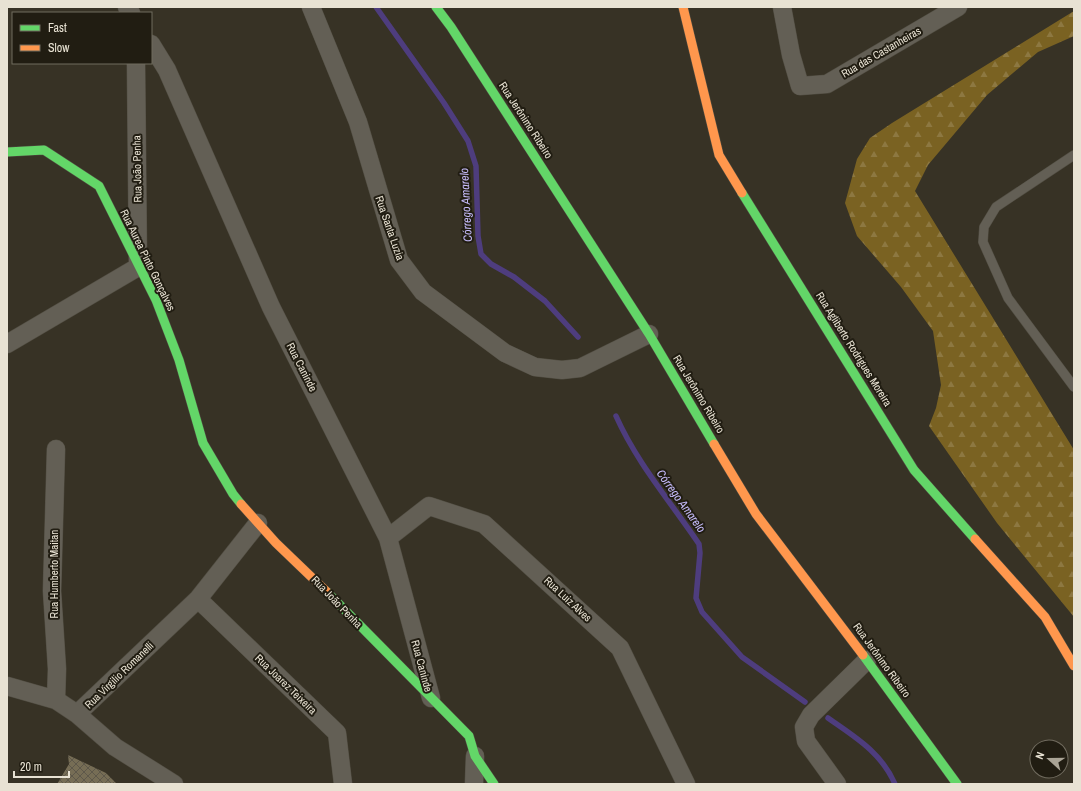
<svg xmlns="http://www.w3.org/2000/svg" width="1081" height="791" font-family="'Archivo Narrow',sans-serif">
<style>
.forest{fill:url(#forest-firs)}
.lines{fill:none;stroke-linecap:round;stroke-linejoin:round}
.stream{stroke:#4e3d7e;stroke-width:5.5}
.building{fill:url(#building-cross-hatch)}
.lane-casing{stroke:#514d42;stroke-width:10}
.street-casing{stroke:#514d42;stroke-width:19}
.fast-casing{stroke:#514d42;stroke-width:10}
.slow-casing{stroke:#514d42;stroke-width:10}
.lane{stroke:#635f55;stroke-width:9}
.street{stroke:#635f55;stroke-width:18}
.fast{stroke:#63d668;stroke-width:9}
.slow{stroke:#ff974d;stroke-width:9}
.labels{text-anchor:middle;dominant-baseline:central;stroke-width:4;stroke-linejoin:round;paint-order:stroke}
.street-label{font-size:11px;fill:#e8e2d3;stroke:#211d12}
.water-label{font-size:12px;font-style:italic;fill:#c5bbfa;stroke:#211d12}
</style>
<defs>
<pattern id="forest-firs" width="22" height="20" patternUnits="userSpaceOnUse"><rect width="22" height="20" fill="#7a6222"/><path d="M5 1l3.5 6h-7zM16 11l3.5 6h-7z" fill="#8d7841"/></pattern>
<pattern id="building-cross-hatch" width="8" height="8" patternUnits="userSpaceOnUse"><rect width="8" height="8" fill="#766d55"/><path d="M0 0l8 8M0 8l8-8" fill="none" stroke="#5e584a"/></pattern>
</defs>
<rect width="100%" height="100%" fill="#373225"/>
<path class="forest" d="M1074,11v25l-36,16 -51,43 -59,70 -13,26 159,259v167l-77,-94 -68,-97 7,-18 5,-23 -8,-54 -32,-44 -44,-51 -12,-33 12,-44 13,-21 22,-15z"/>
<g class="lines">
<path class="stream" d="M376,7l68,96 24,38 8,25 2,70 3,18 10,10 23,13 31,24 33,36
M616,416c21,47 54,85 83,128l1,9 -4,45 6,14 40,45 63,45
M828,718c27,19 53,34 67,66"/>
</g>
<path class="building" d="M68,755l38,18 11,11h-60l12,-20z"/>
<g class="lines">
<defs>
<path id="lane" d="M1074,155l-78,52 -12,20 -1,15 25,56 66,89"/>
<path id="street" d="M127,7l4,6
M311,7l47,115 41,138 24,32 82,61 30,14 27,3 18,-2 69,-34
M782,7l9,48 9,31 27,-2 131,-77
M151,44l16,26 104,237 117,231 43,160
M7,344l131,-77 -2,-204
M388,538l41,-32 55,18 136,124 66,136
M198,599l139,134 6,51
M7,686l49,14 21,14 38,33 59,37
M56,700l1,-31 -5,-78 4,-142
M77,714l121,-115 60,-76
M474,784l1,-28
M837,784l-31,-43 -2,-14 7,-12 56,-55"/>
<path id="fast" d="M436,7l15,20 198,307 65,110
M7,152l37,-2 55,36 57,114 23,60 24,83 30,51 8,10
M742,193l172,277 61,69
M327,592l142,144 6,20 19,28
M863,655l94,129"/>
<path id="slow" d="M683,7l36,148 23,38
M714,444l42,70 107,141
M241,504l35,39 51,49
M975,539l70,78 29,49"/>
</defs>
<use href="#lane" class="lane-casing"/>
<use href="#street" class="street-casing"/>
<use href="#fast" class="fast-casing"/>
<use href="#slow" class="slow-casing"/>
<use href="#lane" class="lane"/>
<use href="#street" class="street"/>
<use href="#fast" class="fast"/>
<use href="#slow" class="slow"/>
</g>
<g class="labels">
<g class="street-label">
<text transform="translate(881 52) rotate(-30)">Rua das Castanheiras</text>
<text transform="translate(526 120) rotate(57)">Rua Jerônimo Ribeiro</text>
<text transform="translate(137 169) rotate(-91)">Rua João Penha</text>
<text transform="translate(390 228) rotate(71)">Rua Santa Luzia</text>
<text transform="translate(148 260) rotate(64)">Rua Aurea Pinto Gonçalves</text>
<text transform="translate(854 349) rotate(58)">Rua Agliberto Rodrigues Moreira</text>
<text transform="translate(302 367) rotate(63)">Rua Caninde</text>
<text transform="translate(699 394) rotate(59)">Rua Jerônimo Ribeiro</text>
<text transform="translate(54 574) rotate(-90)">Rua Humberto Maitan</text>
<text transform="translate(568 599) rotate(43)">Rua Luiz Alves</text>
<text transform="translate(337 602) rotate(46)">Rua João Penha</text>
<text transform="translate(882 660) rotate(54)">Rua Jerônimo Ribeiro</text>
<text transform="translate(422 666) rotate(75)">Rua Caninde</text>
<text transform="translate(119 675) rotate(-44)">Rua Virgilio Romanelli</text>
<text transform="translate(286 684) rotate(44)">Rua Joarez Teixeira</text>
</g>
<g class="water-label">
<text transform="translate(466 205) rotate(-93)">Córrego Amarelo</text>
<text transform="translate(681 501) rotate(54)">Córrego Amarelo</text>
</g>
</g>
<rect width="1081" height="791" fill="none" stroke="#e8e2d3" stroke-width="16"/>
<rect x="12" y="12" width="140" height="52" fill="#211d12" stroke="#716c5f"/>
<rect x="20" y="25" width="20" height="6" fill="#63d668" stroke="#716c5f"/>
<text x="48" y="32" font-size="12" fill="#e8e2d3">Fast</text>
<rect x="20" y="45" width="20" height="6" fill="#ff974d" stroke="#716c5f"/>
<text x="48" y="52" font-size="12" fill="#e8e2d3">Slow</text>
<g transform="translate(1049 759) rotate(291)"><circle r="19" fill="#211d12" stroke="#716c5f"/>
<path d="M0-3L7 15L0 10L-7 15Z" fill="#aaa496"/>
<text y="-6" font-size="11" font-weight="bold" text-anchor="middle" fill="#e8e2d3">N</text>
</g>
<path d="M14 771v6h55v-6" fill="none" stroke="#e8e2d3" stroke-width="2"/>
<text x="20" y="771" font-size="12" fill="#e8e2d3" stroke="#211d12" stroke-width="3" paint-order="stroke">20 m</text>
</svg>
